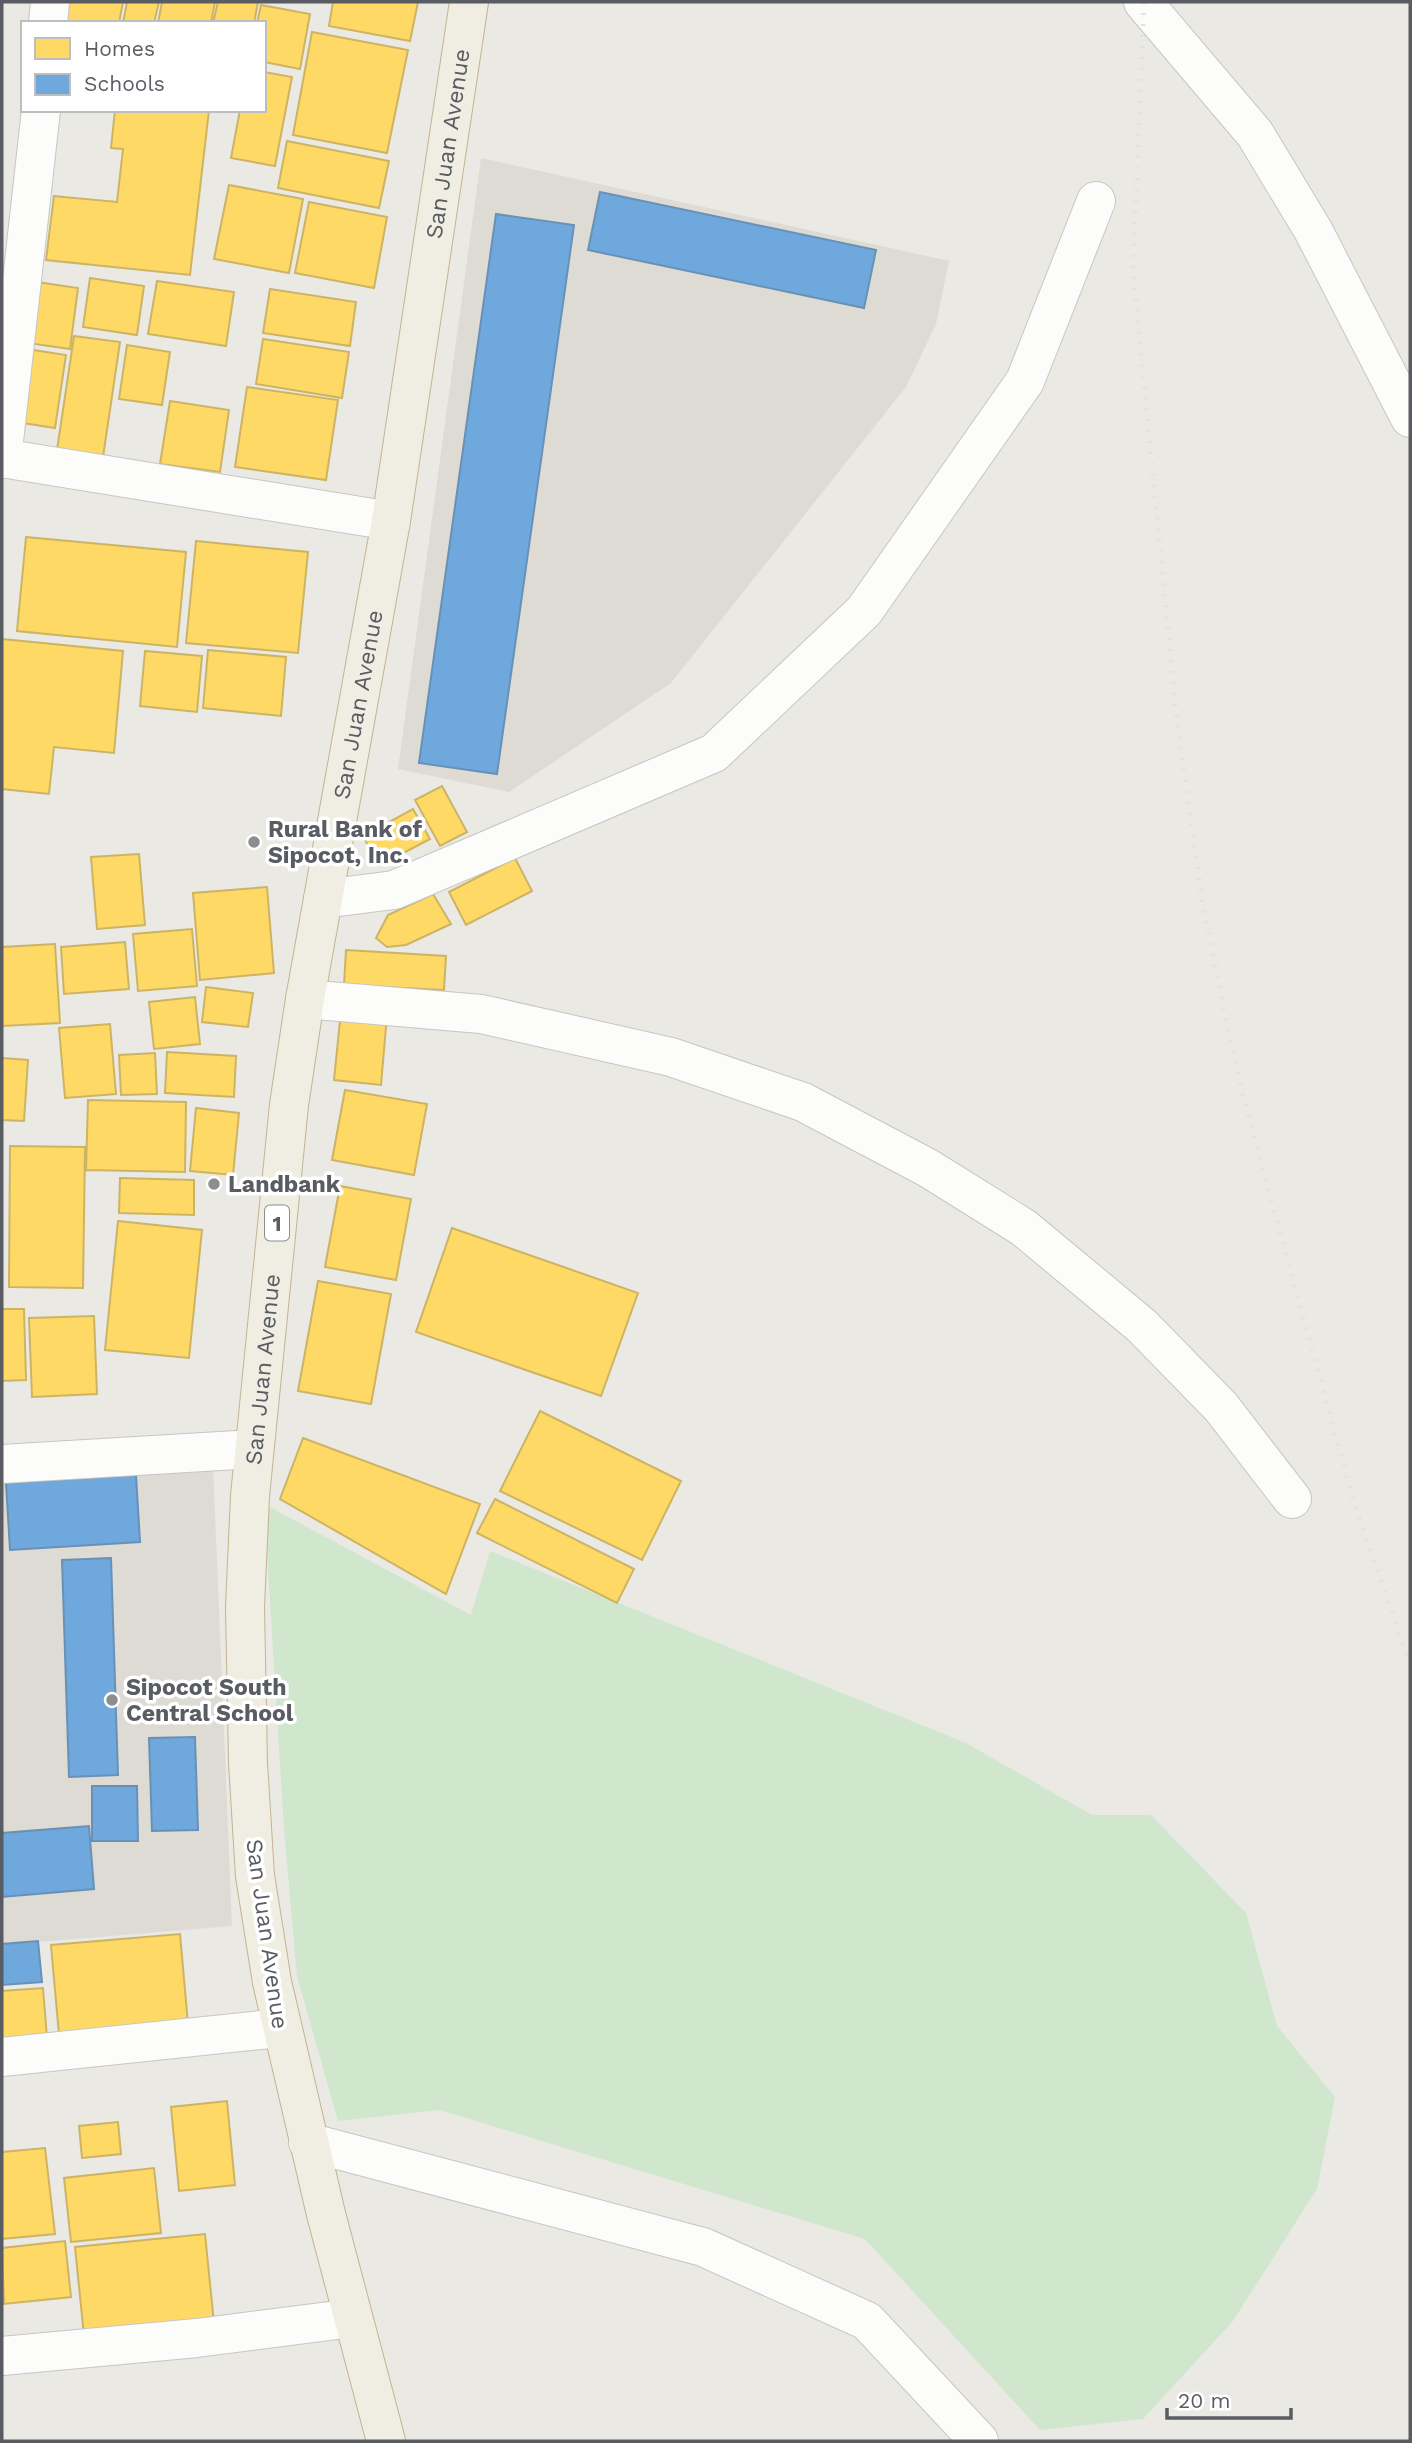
<svg xmlns="http://www.w3.org/2000/svg" width="1412" height="2443" font-family="'Work Sans',sans-serif">
<style>
.education{fill:#dddbd3}
.green{fill:#d0e7ce}
.homes{fill:#ffd966;stroke:#cdb465;stroke-width:2}
.schools{fill:#6fa8dc;stroke:#6891b7;stroke-width:2}
.lines{fill:none;stroke-linecap:round;stroke-linejoin:round}
.minor-casing{stroke:#c6c6c4;stroke-width:40}
.trunk-casing{stroke:#c1b490;stroke-width:40}
.minor{stroke:#fcfcfb;stroke-width:38}
.trunk{stroke:#f0eee2;stroke-width:38}
.rail{stroke:#e2e2e1;stroke-width:5;stroke-dasharray:2 9;stroke-linecap:butt}
.poi-dot{fill:#8c8d8f;stroke:#fff;stroke-width:2.5}
.labels{text-anchor:middle;dominant-baseline:central;stroke-width:7;stroke-linejoin:round;paint-order:stroke}
.shield{fill:#fff;stroke:#8b8d91;stroke-width:2}
.shield-label{font-size:21px;font-weight:bold;fill:#595c62}
.street-label{font-size:23px;fill:#595c62;stroke:#fff}
.poi-label{font-size:23px;font-weight:bold;fill:#595c62;stroke:#fff;text-anchor:start}
</style>
<rect width="100%" height="100%" fill="#eae9e3"/>
<path class="education" d="M481,158l468,103 -13,63 -30,63 -235,296 -162,109 -111,-23z
M213,1465l19,461 -230,19v-471z"/>
<path class="green" d="M264,1504l207,111 19,-64 476,192 126,72h59l95,98 31,113 58,71 -18,92 -84,132 -90,98 -103,11 -175,-191 -425,-129 -102,11 -41,-145 -13,-147z"/>
<path class="homes" d="M62,2h61l-4,21h-61z
M127,2h32l-5,21h-31z
M162,2h53l-4,21h-53z
M218,2h40l-4,21h-41z
M333,2h85l-8,39 -81,-15z
M261,5l49,9 -10,55 -36,-7v-39h-7z
M312,32l96,18 -21,103 -94,-18z
M264,72l28,5 -17,89 -44,-8 9,-48h24z
M115,110h94l-19,165 -144,-15 8,-64 63,6 6,-53 -12,-1z
M287,141l102,20 -10,47 -101,-20z
M229,185l74,14 -14,74 -75,-14z
M309,202l78,15 -13,71 -79,-15z
M90,278l54,8 -7,49 -54,-8z
M157,281l77,11 -8,54 -78,-12z
M37,282l41,6 -8,61 -42,-6z
M270,289l86,13 -6,44 -87,-13z
M74,336l46,6 -17,115 -46,-7z
M263,339l86,13 -7,46 -86,-14z
M127,345l43,7 -8,53 -43,-6z
M27,349l39,6 -11,73 -39,-6z
M247,387l91,13 -12,80 -91,-13z
M170,401l59,9 -9,62 -60,-8z
M26,537l160,15 -9,95 -160,-16z
M196,541l112,11 -10,101 -112,-10z
M2,639l121,12 -9,102 -60,-6 -5,47 -47,-5z
M208,650l78,7 -5,59 -78,-8z
M145,651l57,5 -5,56 -57,-6z
M442,786l25,46 -27,14 -25,-46z
M413,809l17,30 -51,27 -16,-30z
M139,854l6,71 -48,4 -6,-72z
M515,858l17,33 -66,34 -17,-33z
M267,887l7,86 -74,7 -7,-87z
M433,894l18,30 -45,21 -19,2 -11,-9 12,-23z
M192,929l5,57 -59,5 -5,-57z
M125,942l4,47 -65,5 -3,-47z
M55,944l5,79 -58,3v-79z
M346,950l100,6 -2,34 -100,-5z
M206,987l47,6 -5,34 -46,-5z
M195,997l5,47 -46,5 -5,-47z
M341,1011l46,4 -6,70 -47,-5z
M110,1024l6,70 -51,4 -6,-70z
M167,1052l69,4 -2,41 -69,-4z
M155,1053l2,41 -36,1 -2,-40z
M2,1058l26,2 -4,61 -22,-1z
M345,1090l82,14 -13,71 -82,-15z
M88,1100l98,2 -1,70 -99,-2z
M196,1108l43,5 -6,62 -43,-4z
M10,1146l75,1 -2,141 -74,-1z
M120,1178l74,2v35l-75,-2z
M340,1186l71,13 -15,81 -71,-13z
M118,1221l84,9 -13,128 -84,-8z
M452,1228l186,65 -37,103 -185,-64z
M318,1281l73,13 -20,110 -73,-13z
M2,1309h22l2,71 -24,1z
M94,1316l3,78 -65,3 -3,-79z
M540,1411l141,70 -39,79 -142,-69z
M303,1438l177,66 -34,90 -166,-95z
M495,1499l139,70 -17,34 -140,-70z
M180,1934l8,90 -129,11 -8,-90z
M43,1988l4,50 -45,4v-51z
M227,2101l8,84 -56,6 -8,-84z
M118,2122l3,32 -39,4 -3,-32z
M45,2148l10,86 -53,5v-87z
M154,2168l7,65 -90,9 -7,-64z
M205,2234l9,89 -130,13 -9,-89z
M65,2241l6,56 -67,7 -2,-56z"/>
<path class="schools" d="M600,192l276,58 -12,58 -276,-58z
M496,214l78,11 -77,549 -78,-11z
M136,1475l4,67 -130,8 -4,-67z
M111,1558l7,217 -49,2 -7,-217z
M195,1737l3,93 -46,1 -3,-93z
M92,1786h45l1,55h-46z
M89,1826l5,63 -92,8v-64z
M38,1941l4,41 -40,3v-41z"/>
<g class="lines">
<defs>
<path id="minor" d="M1143,2l112,132 58,96 97,188
M48,23l2,-21
M2,458l389,63
M2,459l39,-349
M323,899l71,-9 320,-137 150,-142 161,-230 71,-180
M305,999l176,15 190,43 132,45 125,66 96,60 118,98 79,81 71,92
M2,1464l252,-15
M2,2057l278,-29
M308,2142l395,105 164,74 112,120
M2,2356l195,-18 156,-20"/>
<g id="trunk">
<path id="s1" d="M386,2441l-60,-227 -54,-232 -17,-106 -7,-113 -3,-156 5,-111 39,-391 16,-106 86,-478 78,-519"/>
</g>
</defs>
<use href="#minor" class="minor-casing"/>
<use href="#trunk" class="trunk-casing"/>
<use href="#minor" class="minor"/>
<use href="#trunk" class="trunk"/>
<path class="rail" d="M1144,2l-11,268 44,452 25,179 37,179 114,420 57,164"/>
</g>
<g class="poi-dot">
<circle cx="254" cy="842" r="7"/>
<circle cx="214" cy="1184" r="7"/>
<circle cx="112" cy="1700" r="7"/>
</g>
<g class="labels">
<rect class="shield" x="265" y="1205.5" width="24" height="35" rx="5"/>
<g class="shield-label">
<text x="277" y="1223">1</text>
</g>
<g class="street-label">
<text stroke="none"><textPath href="#s1" startOffset="2328">San Juan Avenue</textPath></text>
<text stroke="none"><textPath href="#s1" startOffset="1760">San Juan Avenue</textPath></text>
<text stroke="none"><textPath href="#s1" startOffset="1088">San Juan Avenue</textPath></text>
<text transform="translate(267 1934) rotate(82)">San Juan Avenue</text>
</g>
<g class="poi-label">
<text x="268" y="829">Rural Bank of<tspan x="268" dy="26">Sipocot, Inc.</tspan></text>
<text x="228" y="1184">Landbank</text>
<text x="126" y="1687">Sipocot South<tspan x="126" dy="26">Central School</tspan></text>
</g>
</g>
<rect width="1412" height="2443" fill="none" stroke="#595c62" stroke-width="7"/>
<rect x="21" y="21" width="245" height="91" fill="#ffffff" stroke="#bdbec0" stroke-width="2"/>
<rect x="35" y="38" width="35" height="21" fill="#ffd966" stroke="#bdbec0" stroke-width="2"/>
<text x="84" y="56" font-size="21" fill="#595c62">Homes</text>
<rect x="35" y="74" width="35" height="21" fill="#6fa8dc" stroke="#bdbec0" stroke-width="2"/>
<text x="84" y="91" font-size="21" fill="#595c62">Schools</text>
<path d="M1167 2408v10h124v-10" fill="none" stroke="#595c62" stroke-width="3.5"/>
<text x="1178" y="2408" font-size="21" fill="#595c62" stroke="#ffffff" stroke-width="5" paint-order="stroke">20 m</text>
</svg>
